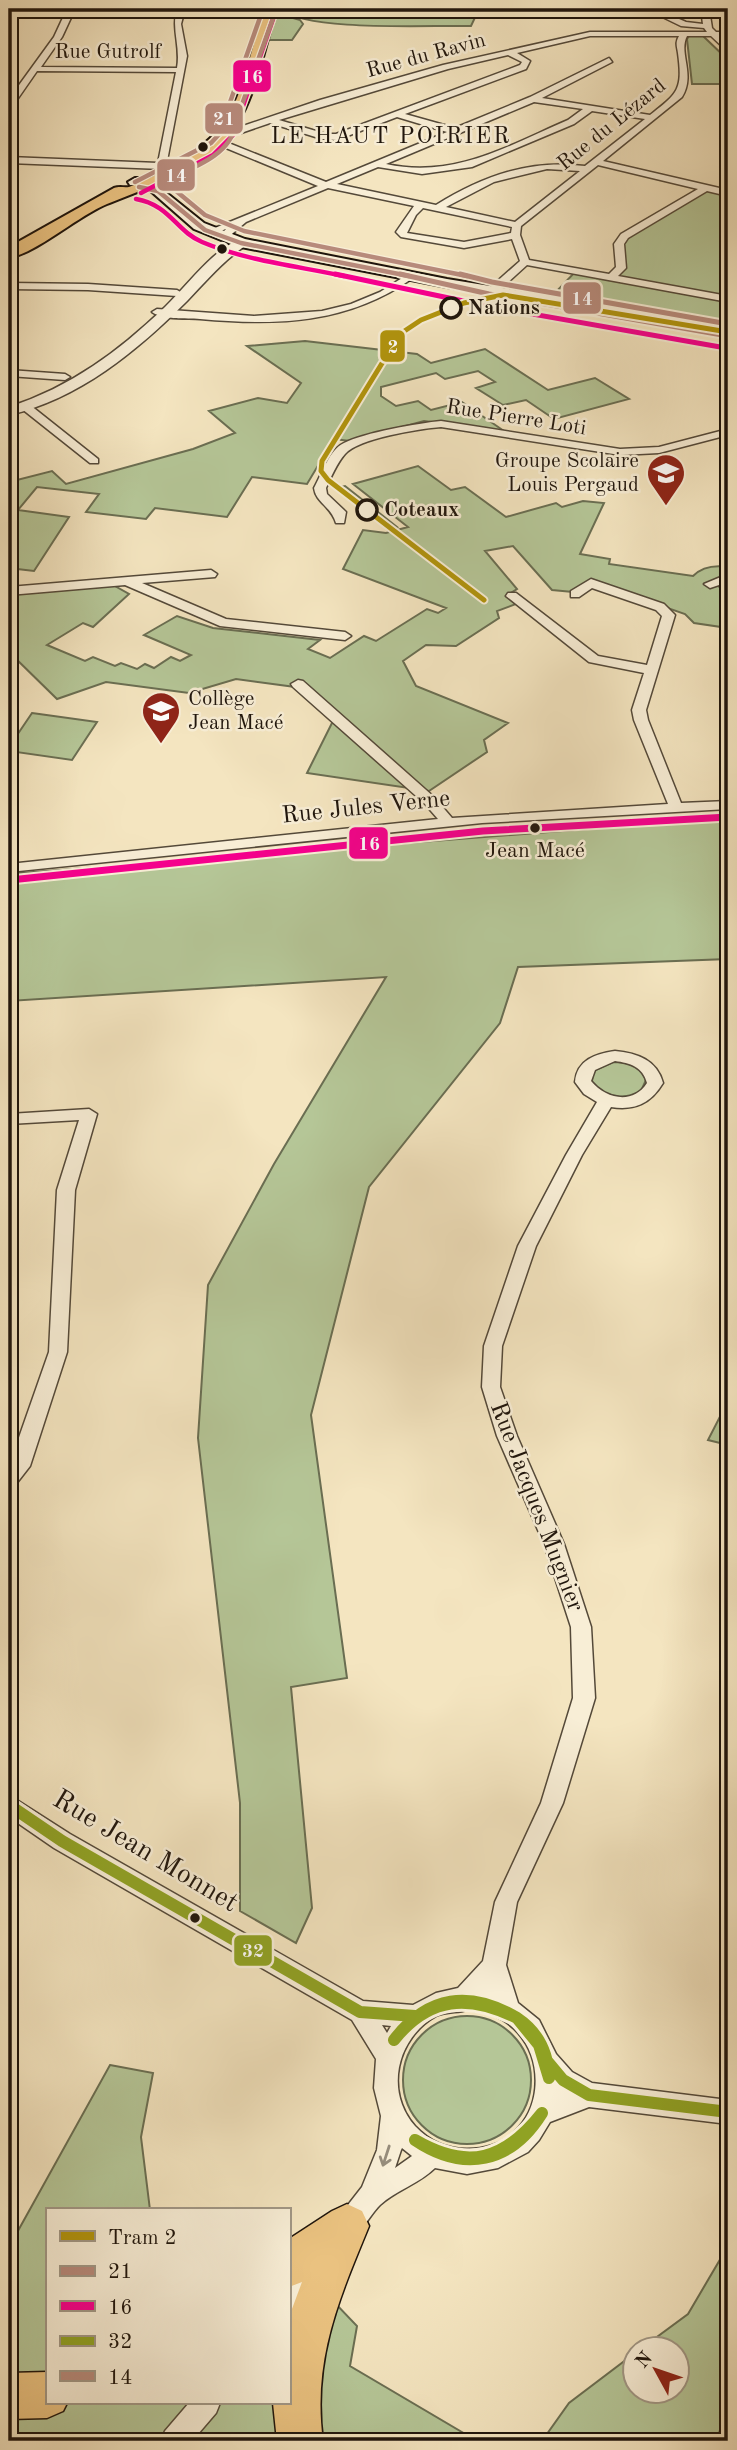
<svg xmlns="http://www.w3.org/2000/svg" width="737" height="2450" font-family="'Old Standard TT',serif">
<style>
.green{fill:#b5c697;stroke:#6a6e52;stroke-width:2}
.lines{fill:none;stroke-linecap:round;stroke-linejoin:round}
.minor-casing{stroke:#544939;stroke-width:3}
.tertiary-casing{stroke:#544939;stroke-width:3}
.secondary-casing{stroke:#1f150c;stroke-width:4}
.primary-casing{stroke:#1f150c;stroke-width:4}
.trunk-casing{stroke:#1f150c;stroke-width:3}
.minor{fill:#f8eed6;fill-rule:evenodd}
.tertiary{fill:#f8eed6;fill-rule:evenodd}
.secondary{fill:#f8eed6;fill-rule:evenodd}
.primary{fill:#eac280;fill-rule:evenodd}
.trunk{fill:#eac280;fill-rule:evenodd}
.bus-1-far1-casing{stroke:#f8eed6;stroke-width:7}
.bus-1-casing{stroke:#f8eed6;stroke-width:9}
.bus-2-far2-casing{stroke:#f8eed6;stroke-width:7}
.bus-2-far1-casing{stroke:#f8eed6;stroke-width:9}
.bus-2-casing{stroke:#f8eed6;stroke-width:11}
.bus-3-casing{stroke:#f8eed6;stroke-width:18}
.bus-4-far1-casing{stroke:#f8eed6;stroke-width:7}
.bus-4-casing{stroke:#f8eed6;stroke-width:9}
.bus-1-far1{stroke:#b78a7b;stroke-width:4.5}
.bus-1{stroke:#b78a7b;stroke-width:5}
.bus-2-far2{stroke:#f6008d;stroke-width:4.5}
.bus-2-far1{stroke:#f6008d;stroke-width:5}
.bus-2{stroke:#f6008d;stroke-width:7}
.bus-3{stroke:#90a223;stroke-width:12}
.bus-4-far1{stroke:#b78a7b;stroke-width:4.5}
.bus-4{stroke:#b78a7b;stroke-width:5}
.tram-1-casing{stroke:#f8eed6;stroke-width:9}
.tram-1{stroke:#b1940d;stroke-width:5}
.oneway{stroke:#968c7b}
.bus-dot{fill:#1f150c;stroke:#f8eed6;stroke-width:2.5}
.stop-dot{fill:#f8eed6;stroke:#1f150c;stroke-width:3.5}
.labels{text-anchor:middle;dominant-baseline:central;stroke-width:5;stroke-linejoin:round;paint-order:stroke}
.far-street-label{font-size:21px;fill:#1f150c;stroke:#f8eed6}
.far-stop-label{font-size:21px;font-weight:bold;fill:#1f150c;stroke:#f8eed6;text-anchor:start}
.far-poi-label{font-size:21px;fill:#1f150c;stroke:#f8eed6;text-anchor:end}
.bus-label{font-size:22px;fill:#1f150c;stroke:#f8eed6}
.far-quarter-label{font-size:23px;letter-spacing:2px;fill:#1f150c;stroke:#f8eed6}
.street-label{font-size:24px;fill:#1f150c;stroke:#f8eed6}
.near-street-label{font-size:28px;fill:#1f150c;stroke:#f8eed6}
.line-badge{stroke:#f8eed6;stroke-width:2.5}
.badge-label{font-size:19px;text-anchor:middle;font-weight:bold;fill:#fff}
</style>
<rect width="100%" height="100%" fill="#f4e5c0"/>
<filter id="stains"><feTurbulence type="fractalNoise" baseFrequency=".00286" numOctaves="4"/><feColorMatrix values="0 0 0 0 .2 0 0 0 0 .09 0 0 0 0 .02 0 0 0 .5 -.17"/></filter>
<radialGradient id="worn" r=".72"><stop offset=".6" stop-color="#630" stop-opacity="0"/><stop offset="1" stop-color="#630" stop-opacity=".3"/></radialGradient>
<path class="green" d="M278,9h201l-8,17c-47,-1 -159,6 -193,-17z
M276,13l24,7 3,4 -11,16h-25z
M702,35l26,25v11h-6l6,13h-36l-5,-45 2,-3z
M705,188l23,5v134l-177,-30 25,-26 35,6 10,-9 -2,-24z
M305,341l112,13 14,9 54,-14 63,41 47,-12 34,21 -75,20 -28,-19 -23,5 -27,-17 19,-6 -17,-11 -33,8 -9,-6 -55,14v9l15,10 22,-5 13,9 31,-8 42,29 -80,-10 -74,20 -16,-2 -27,45 -55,-7 -25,40 -72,-9 -9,11 -60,-7 13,-18 -62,-7 -19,23 51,7 -35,54 -25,-3v-86l43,-11 14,13 127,-35 42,-16 -26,-22 49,-13 29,5 14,-20 -54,-37z
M418,466l33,24 14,-3 41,30 50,-14 6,4 21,-6 21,2 -24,51 30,5 -1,5 84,12c9,-9 22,-11 35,-9v15l-10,4 10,7v35l-34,-5 -9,-9 -94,-33 -18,11 -21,-2 -39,-44 -28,5 32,38 -11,7 10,8 -19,7 2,7 -43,28 -30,-1 -23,16 13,25 92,37 -24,17 3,12 -58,39 -122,-18 26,-52 -38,-34 -59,-8 -47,14 -83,-11 -49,17 -48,-47v-74l5,16 99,-9 16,9 -36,33 -10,-4 -36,22 38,16 8,-4 22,9 6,-3 16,6 8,-5 9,4 17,-11 9,4 11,-6 -47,-20 33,-19 36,12 107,12 -12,9 22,9 34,-22 12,5 51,-32 11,4 8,-5 -103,-39 20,-39 23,3 22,-6 -55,-43z
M345,486l52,41 -8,2 -52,-41z
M32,713l65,9 -25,38 -63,-9v-4z
M728,818v141l-210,8 -18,56 -131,164 -58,228 36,263 -56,9 21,221 -16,35 -56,-32v-108l-42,-365 10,-153 66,-121 112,-187 -377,24v-127z
M613,1062c14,0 27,3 33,18l-5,11c-19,10 -36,6 -49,-9l1,-11z
M728,1401v44l-20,-5z
M403 2080a64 64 0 1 1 128 0a64 64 0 1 1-128 0Z
M110,2065l43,8 -12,64 9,73h-103v193h242v-148l68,71 -7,40 127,75h-468v-194z
M728,2246v162l-12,33h-174l27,-38 66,-50 1,37h42v-42h-36l46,-34z"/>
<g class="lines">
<defs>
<path id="minor" d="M67,9h8l-13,28 -21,30 136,1c4,-21 -6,-39 0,-59h8l-4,15 6,32 -20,105 2,5 -7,3 -153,-6v-6l149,6 18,-91 -139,-1 -25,36h-3v-8l45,-62z
M646,9h10l30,13 17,2 -2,-15h8l3,19 4,4h12v4h-8l8,9v7l-17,-16h-24c-9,17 9,38 -5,61l-79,64 125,29v6l-21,-5 -79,47 -4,6 2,24 -8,8 110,20v6l-201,-37 -34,31h-8v-4l35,-31 -8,-22 -48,9 -63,-11 -5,-5 18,-26 -86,-18 -82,34 -20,17 -8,-2 8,-8 -16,6 -5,-3 113,-46 -92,-38 -18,-3v-4l23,3 95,38 121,-50 -50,-15 -60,23 -15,-1 -52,-16 -29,10 -18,1 -3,-5 20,-2 80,-27 123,-35 147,-33h117l-3,-4 -23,-2zM590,36h89c-4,7 -2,10 -1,17 5,37 0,40 -28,62l-108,-17 70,-36 -3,-4 -79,39 -75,31 -50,-14 121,-45 4,-8 -13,-8zM508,55l14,7 -2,3 -184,69h-10l-47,-14 169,-51zM534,102l49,7 -15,11c-61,26 -114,59 -182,44zM592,111l53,8 -60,47c-55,-7 -102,10 -149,39l-99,-21 41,-17 44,7 50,-7 102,-43zM598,165l100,24 -77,45 -7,10 2,23 -7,7 -80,-14 -9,-25 1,-9zM547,169l33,2 -65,51 -69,-15 48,-25zM423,208l89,19 -1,6 -47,9 -57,-9 9,-18z
M410,273l5,3 -2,2c-66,46 -135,48 -213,41 -14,-1 -37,1 -48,-7l5,-3 97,7 68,-5 29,-7 29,-12z
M9,283l79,1 89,6 5,3 -5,3 -89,-6 -79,-1z
M9,370l56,4 5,3 -5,3 -56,-4z
M22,405h8l68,54v4h-8l-68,-54z
M441,421l179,28 39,-2 69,-18v6l-69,18 -39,2 -179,-28c-22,2 -82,11 -96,27 -8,9 -14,23 -19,34l1,6 19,18 -2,11h-8c-5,-17 -20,-20 -22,-35 8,-14 15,-38 30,-45 19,-10 75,-20 97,-22z
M211,570l6,4 -2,3 -73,6 84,36 119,13 6,4 -6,4 -125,-14 -95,-41 -116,10v-8z
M728,574v8l-18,6 -6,-4z
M591,579l73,25 11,11 -29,95 2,10 33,83 47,-2v8l-246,14 -473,49v-8l429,-45 -14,-16 -131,-116 -2,-3 7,-4 5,1 131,116 18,21 216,-14 -34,-84 -2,-10 12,-37 -55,-11 -83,-66 2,-3h8l82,63 49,9 15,-49 -6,-6 -64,-22 -13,9h-8v-6z
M615,1051c22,2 42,9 48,32 -12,20 -28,28 -52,24l-29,48 -46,91 -34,100 -2,41 17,49 47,108 27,83 4,71 -32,105 -46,99 -11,63 12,38 21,17 17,34 16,18 20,11 136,17v24l-139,-17 -39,15 -11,18 -11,12 -30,16 -31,6 -32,-6c-16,16 -39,22 -55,37 -12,12 -18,29 -34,36l-9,-4 -4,-9 4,-9 25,-32 15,-37 4,-34 -7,-28 2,-29 -24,-39 -298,-172 -45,-31v-22l61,39 293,167 50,4 23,-12 22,-5 25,-27 12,-59 46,-99 32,-105 -2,-71 -27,-83 -47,-108 -15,-49 2,-41 34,-100 48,-91 31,-53 -13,-8 -9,-12c2,-22 20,-28 40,-31zM615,1061c15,2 28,6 32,22 -14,22 -41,16 -56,-2l4,-11zM467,2010c92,4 91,139 0,139 -20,0 -38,-8 -52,-23 -31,-35 -18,-88 21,-110 11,-5 21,-3 31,-6zM382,2025l9,1 -4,7zM402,2148l10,8 -17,12 6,-18z
M89,1109l8,5 -22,76 -8,162 -37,114 -14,18 -7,3v-21l40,-114 8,-162 22,-70 -70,4v-10z
M315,2253l9,4 4,9c-7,16 -23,40 -39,46 0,-25 0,-48 26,-59z
M189,2403h31l-4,10 -24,28h-31l4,-10z"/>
<path id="tertiary" d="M241,239l4,1v6c-22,15 -39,35 -58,55 -50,50 -108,98 -178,114v-8c62,-20 110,-56 156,-100 21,-20 49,-59 76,-68z"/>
<path id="secondary" d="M148,178l56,45 41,16 202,40 281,46v10l-281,-48 -211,-41 -42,-17 -49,-43 -15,-1 -2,-3 7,-4z"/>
<path id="primary" d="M265,9h12c-12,35 -18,73 -35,106 -24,50 -88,70 -135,89 -31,13 -67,47 -98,54v-11l105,-59c6,-2 10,0 15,-1 30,-11 85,-43 100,-71 17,-33 23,-72 36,-107z"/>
<path id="trunk" d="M347,2204l15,7 7,15c-30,73 -57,134 -46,215h-46l-4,-38h16v-86l13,-35 -13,5v-48l43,-28z
M47,2372v31h20l-4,8 -16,7 -38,1v-46z"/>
</defs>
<use href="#minor" class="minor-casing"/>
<use href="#tertiary" class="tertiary-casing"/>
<use href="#secondary" class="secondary-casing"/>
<use href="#primary" class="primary-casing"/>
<use href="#trunk" class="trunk-casing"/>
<use href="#minor" class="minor"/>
<use href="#tertiary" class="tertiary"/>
<use href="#secondary" class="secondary"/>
<use href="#primary" class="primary"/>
<use href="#trunk" class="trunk"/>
<defs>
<path id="bus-1-far1" d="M135,182l76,-39 13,-14 -2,-4 41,-116
M139,187l19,4 47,39 36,13 168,33"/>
<path id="bus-1" d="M400,274l89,20 239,42"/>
<path id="bus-2-far2" d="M141,193l72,-38 20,-20 42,-122
M136,199c34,6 40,32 66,43 45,19 95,24 142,34"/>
<path id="bus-2-far1" d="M335,274l152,32 239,42"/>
<path id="bus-2" d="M10,880l473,-49 245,-14"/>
<path id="bus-3" d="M9,1805l53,36 298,171 55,4
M517,2018c21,14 31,35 32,60
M517,2018l22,27 10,33
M394,2040c34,-45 76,-50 123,-22
M394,2040c35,-44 75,-46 123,-22
M548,2062l15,18 26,15 139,17
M415,2140c53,31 90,20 127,-27
M415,2140c49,33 96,23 127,-27"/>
<path id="bus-4-far1" d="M275,13l-40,111c-3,32 -46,45 -71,57l41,34 39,16 223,45"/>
<path id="bus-4" d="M460,274l32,8 236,42"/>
</defs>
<use href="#bus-1-far1" class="bus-1-far1-casing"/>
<use href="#bus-1" class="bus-1-casing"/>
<use href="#bus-2-far2" class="bus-2-far2-casing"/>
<use href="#bus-2-far1" class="bus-2-far1-casing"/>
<use href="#bus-2" class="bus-2-casing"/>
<use href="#bus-3" class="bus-3-casing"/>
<use href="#bus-4-far1" class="bus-4-far1-casing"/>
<use href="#bus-4" class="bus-4-casing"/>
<use href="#bus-1-far1" class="bus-1-far1"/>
<use href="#bus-1" class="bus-1"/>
<use href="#bus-2-far2" class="bus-2-far2"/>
<use href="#bus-2-far1" class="bus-2-far1"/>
<use href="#bus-2" class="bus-2"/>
<use href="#bus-3" class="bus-3"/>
<use href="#bus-4-far1" class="bus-4-far1"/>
<use href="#bus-4" class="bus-4"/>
<defs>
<path id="tram-1" d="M484,600l-156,-120 -7,-9 1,-10 78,-127 21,-14 43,-17 39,-8 225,37"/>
</defs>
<use href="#tram-1" class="tram-1-casing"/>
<use href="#tram-1" class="tram-1"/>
</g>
<defs><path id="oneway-shaft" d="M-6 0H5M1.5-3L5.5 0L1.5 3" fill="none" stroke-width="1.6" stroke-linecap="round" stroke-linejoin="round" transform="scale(1.75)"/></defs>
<use class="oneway" href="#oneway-shaft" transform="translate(386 2156) rotate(108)"/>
<defs>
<symbol id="school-pin" viewBox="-11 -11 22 30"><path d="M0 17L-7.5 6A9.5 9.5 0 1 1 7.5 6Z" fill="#8f2418" stroke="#f8eed6"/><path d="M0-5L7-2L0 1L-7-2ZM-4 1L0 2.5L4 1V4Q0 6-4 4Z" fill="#fff"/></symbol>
</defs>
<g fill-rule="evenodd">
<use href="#school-pin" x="644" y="451" width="44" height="60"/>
<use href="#school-pin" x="139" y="689" width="44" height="60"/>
</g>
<g class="bus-dot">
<circle cx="203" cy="147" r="6"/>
<circle cx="222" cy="249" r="6"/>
<circle cx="535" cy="828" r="6"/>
<circle cx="195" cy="1918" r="6"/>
</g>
<g class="stop-dot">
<circle cx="451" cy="308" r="10"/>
<circle cx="367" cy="510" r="10"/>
</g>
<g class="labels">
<g class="far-street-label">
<text x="108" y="52">Rue Gutrolf</text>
<text transform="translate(426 56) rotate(-15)">Rue du Ravin</text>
<text transform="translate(612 125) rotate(-39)">Rue du Lézard</text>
<text transform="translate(516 418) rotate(9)">Rue Pierre Loti</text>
</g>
<g class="far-stop-label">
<text x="468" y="308">Nations</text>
<text x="384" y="510">Coteaux</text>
</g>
<g class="far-poi-label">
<text x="639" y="461">Groupe Scolaire<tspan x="639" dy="24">Louis Pergaud</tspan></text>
<text x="188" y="699" text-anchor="start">Collège<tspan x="188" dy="24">Jean Macé</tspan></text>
</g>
<g class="bus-label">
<text x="535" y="851">Jean Macé</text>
</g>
<g class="far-quarter-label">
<text x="391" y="136">LE HAUT POIRIER</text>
</g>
<g class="street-label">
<text transform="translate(366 808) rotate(-6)">Rue Jules Verne</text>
<text transform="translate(536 1507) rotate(69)">Rue Jacques Mugnier</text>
</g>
<g class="near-street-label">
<text transform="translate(145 1852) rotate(31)">Rue Jean Monnet</text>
</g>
</g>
<g class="line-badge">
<rect x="232" y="59" width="40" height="34" rx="7" fill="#f6008d"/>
<rect x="204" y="102" width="40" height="33" rx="7" fill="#b78a7b"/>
<rect x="156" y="158" width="40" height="34" rx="7" fill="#b78a7b"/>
<rect x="562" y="281" width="40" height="34" rx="7" fill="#b78a7b"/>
<rect x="379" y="329" width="27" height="34" rx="7" fill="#b1940d"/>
<rect x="348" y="826" width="41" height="34" rx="7" fill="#f6008d"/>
<rect x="233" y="1934" width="40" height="33" rx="7" fill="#90a223"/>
</g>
<g class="badge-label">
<text x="252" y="83">16</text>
<text x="224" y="125">21</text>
<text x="176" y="182">14</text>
<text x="582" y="305">14</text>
<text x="393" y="353">2</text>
<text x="369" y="850">16</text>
<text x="253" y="1957">32</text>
</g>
<rect width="737" height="2450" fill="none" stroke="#f4e5c0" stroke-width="35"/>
<rect x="10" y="10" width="716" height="2429" fill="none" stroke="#1f150c" stroke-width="3.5"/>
<rect x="18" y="18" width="702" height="2415" fill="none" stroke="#1f150c" stroke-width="2"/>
<rect x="46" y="2208" width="245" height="196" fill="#f8eed6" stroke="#a19785" stroke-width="2"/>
<rect x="60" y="2231" width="35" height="10" fill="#b1940d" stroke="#a19785" stroke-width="2"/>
<text x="108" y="2244" font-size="21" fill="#1f150c">Tram 2</text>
<rect x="60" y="2266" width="35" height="10" fill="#b78a7b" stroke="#a19785" stroke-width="2"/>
<text x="108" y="2278" font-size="21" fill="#1f150c">21</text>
<rect x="60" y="2301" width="35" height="10" fill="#f6008d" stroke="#a19785" stroke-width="2"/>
<text x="108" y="2314" font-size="21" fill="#1f150c">16</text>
<rect x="60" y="2336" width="35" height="10" fill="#90a223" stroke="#a19785" stroke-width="2"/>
<text x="108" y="2348" font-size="21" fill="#1f150c">32</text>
<rect x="60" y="2371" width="35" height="10" fill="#b78a7b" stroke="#a19785" stroke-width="2"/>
<text x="108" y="2384" font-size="21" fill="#1f150c">14</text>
<g transform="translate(656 2370) rotate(310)"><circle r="33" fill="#f8eed6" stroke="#a19785" stroke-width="2"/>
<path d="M0-5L12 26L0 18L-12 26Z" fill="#8f2418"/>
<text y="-10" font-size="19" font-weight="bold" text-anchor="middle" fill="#1f150c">N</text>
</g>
<rect width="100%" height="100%" filter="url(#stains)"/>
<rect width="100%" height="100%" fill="url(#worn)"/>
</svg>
